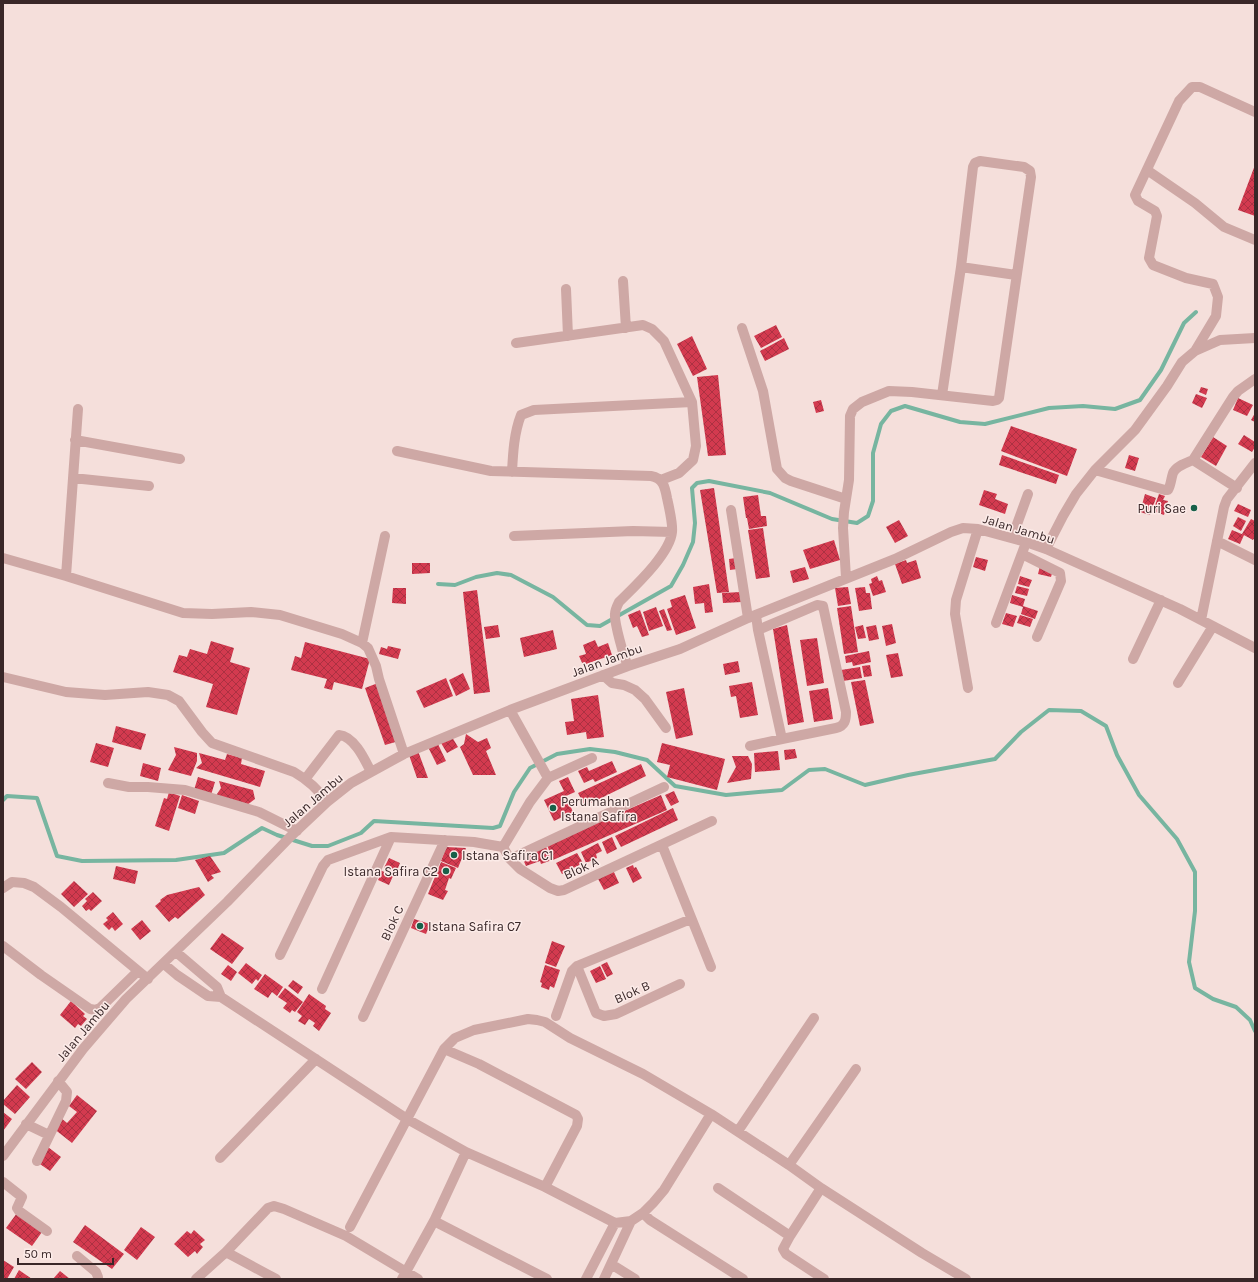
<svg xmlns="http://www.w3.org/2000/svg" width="1258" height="1282" font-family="Karla,sans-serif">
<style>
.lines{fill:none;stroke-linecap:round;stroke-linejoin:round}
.stream{stroke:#77b5a0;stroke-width:4}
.building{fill:url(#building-cross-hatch)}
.minor{stroke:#cea8a5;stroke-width:10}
.poi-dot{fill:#186049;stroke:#fcebe8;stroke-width:1.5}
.labels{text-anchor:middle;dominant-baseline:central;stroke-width:3;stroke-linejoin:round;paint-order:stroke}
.poi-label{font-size:13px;fill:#392728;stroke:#fcebe8;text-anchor:start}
.street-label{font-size:13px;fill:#392728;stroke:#fcebe8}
</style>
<defs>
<pattern id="building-cross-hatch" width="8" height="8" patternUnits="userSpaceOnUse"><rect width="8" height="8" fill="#d33a4f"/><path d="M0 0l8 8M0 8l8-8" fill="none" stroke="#ac3142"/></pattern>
</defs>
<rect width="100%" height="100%" fill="#f5dfdb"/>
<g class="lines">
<path class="stream" d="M438,584l17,1 21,-8 21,-4 14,2 42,22 34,28 13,1 71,-40 12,-21 10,-23 2,-19 -3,-35 5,-5 12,-2 61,12 62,26 25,4 11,-7 5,-15v-48l8,-29 10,-13 14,-5 55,16 25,2 64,-16 34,-2 32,3 25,-9 21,-30 23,-47 12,-11
M3,800l4,-4 30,2 20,58 25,5 94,-1 48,-7 38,-25 15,7 35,11h16l33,-13 13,-12 119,7 7,-2 14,-34 16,-24 27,-14 33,-5 25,3 32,8 28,26 51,9 56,-5 27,-20 16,-1 40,16 43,-10 87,-16 26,-27 28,-22 32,1 25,15 11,29 22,40 38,44 18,33v39l-6,51 6,26 18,11 23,8 14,13 5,11"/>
</g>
<path class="building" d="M1255,165v51l-17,-6z
M776,325l6,12 -21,11 -7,-12z
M692,336l15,33 -14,7 -16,-32z
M784,338l5,11 -24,12 -5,-10z
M718,375l8,80 -18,1 -11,-79z
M1201,387l7,2 -2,6 -7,-3z
M1196,394l11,4 -5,10 -10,-5z
M1238,398l15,7 -6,11 -14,-6z
M821,400l3,11 -8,2 -3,-11z
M1255,413v9l-4,-2z
M1011,426l66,23 -10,27 -66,-25z
M1244,435l11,7v5l-3,5 -14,-8z
M1213,437l14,9 -11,20 -15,-9z
M1002,455l57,20 -3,9 -57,-19z
M1129,455l10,3 -4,13 -10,-3z
M714,488l5,34 10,70 -12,1 -17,-103z
M984,490l13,4 -2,5 13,5 -3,10 -26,-9z
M1145,494l11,4 -6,17 -10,-3z
M1159,494l6,2 -2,4 5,1 -4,14 -11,-4z
M758,495l3,21h5l1,10 -18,3 -2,-11h-1l-3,-21z
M1238,504l13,6 -3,7 -14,-6z
M1238,517l8,4 -5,10 -8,-5z
M1251,519l4,2v16l-2,3 -11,-6z
M899,520l9,16 -13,7 -9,-16z
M763,528l7,49 -14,2 -8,-49z
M1232,530l12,5 -4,9 -12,-5z
M834,540l6,20 -30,9 -7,-19z
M976,557l12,3 -3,11 -12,-4z
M736,558l1,11 -7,1 -1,-11z
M906,560l1,3 9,-3 5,18 -19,6 -7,-20z
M412,563h18v10l-18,1z
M1040,566l13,4 -2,7 -13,-3z
M805,567l4,12 -16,4 -3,-12z
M877,576l2,5 3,-1 4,12 -13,4 -4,-12 3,-1 -1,-4z
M1020,576l12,4 -3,7 -11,-3z
M709,584l4,28 -8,1 -1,-10 -9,1 -2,-17z
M1017,586l12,3 -2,7 -12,-3z
M848,587l3,17 -13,2 -3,-18z
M865,587l1,6h4l2,16 -13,2 -4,-23z
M393,588h13v16l-14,-1z
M477,590l13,102 -16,2 -11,-102z
M741,592l1,10 -19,1 -1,-10z
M685,595l11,33 -20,7 -9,-26 5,-2 -2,-7z
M1012,595l13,4 -2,7 15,5 -3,8 -14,-5 2,-7 -13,-4z
M851,606l7,46 -14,2 -7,-46z
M656,607l7,19 -14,5 -6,-19z
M664,609l8,21 -5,1 -8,-20z
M640,610l9,25 -7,2 -5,-11 -4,2 -5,-13z
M1006,613l11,3 -4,11 -11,-3z
M1020,615l13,4 -3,8 -13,-4z
M892,624l4,19 -10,3 -4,-20z
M498,625l2,12 -14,2 -2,-12z
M787,625l17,97 -16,3 -15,-96z
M863,625l3,13 -8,1 -3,-12z
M876,625l3,14 -10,2 -3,-14z
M553,630l4,19 -33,8 -4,-19z
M817,638l7,45 -17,3 -7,-46z
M595,640l3,7 10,-4 4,12 -29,10 -4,-9 7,-2 -3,-9z
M211,641l23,7 -4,14 20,6 -13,47 -31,-8 7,-23 -40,-12 6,-17 8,2 3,-8 17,5z
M305,642l65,17 -8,30 -28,-7 -2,8 -8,-2 3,-9 -36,-9 4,-14 6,2z
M388,646l13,3 -3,10 -19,-5 2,-7 6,2z
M869,651l2,11 -18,4 -1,-4 -6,1 -1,-7z
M898,653l5,23 -12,2 -5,-23z
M738,661l2,11 -15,3 -2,-11z
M870,665l2,11 -8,1 -2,-11z
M860,667l2,11 -19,3 -2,-11z
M463,673l7,16 -14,7 -7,-16z
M446,678l7,18 -29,12 -8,-17z
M865,680l9,43 -14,3 -9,-44z
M752,682l6,33 -18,3 -4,-22 -5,1 -2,-11z
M378,683l21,58 -14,4 -20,-57z
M684,688l9,47 -17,4 -10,-47z
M828,688l5,31 -19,3 -5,-31z
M598,695l6,42 -17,2 -1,-7 -19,3 -2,-13 9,-1 -3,-22z
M116,726l30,8 -5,16 -29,-8z
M466,734l12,8 9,-4 4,10 -5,3 10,24h-23l-13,-28 4,-3z
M452,737l6,10 -11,6 -6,-10z
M437,742l9,19 -9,4 -9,-18z
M96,743l18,5 -6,19 -18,-5z
M662,743l63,16 -8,31 -50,-13 3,-12 -13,-3z
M174,747l23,6v8l-6,15 -23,-6 8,-15z
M795,749l2,9 -12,2 -1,-10z
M418,751l10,27h-11l-8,-23z
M778,751l2,19 -25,2 -1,-19z
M199,753l26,7 2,-6 15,4 -1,6 24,7 -5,16 -64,-19 6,-5z
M732,756h16l4,8 -1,15 -24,4 9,-16z
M612,761l5,11 -22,10 -2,-3 -9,4 -6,-12 9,-4 2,4z
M143,763l18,5 -3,13 -18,-5z
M641,764l5,12 -61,30 -7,-13z
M198,777l17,5 -4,13 -17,-5z
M568,777l7,15 -9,4 7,16 -19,9 -10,-21 20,-9 -5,-10z
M219,781l34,9 2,9 -8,6 -32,-8 6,-9z
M674,791l5,11 -8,4 -6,-11z
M169,792l11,4 -11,35 -14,-5 9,-28 3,1z
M182,795l17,6 -4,13 -17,-6z
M661,795l6,15 -114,50 -6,-15z
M673,808l5,12 -57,27 -6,-11z
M612,837l5,12 -10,5 -5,-12z
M598,843l4,8 -6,3 1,4 -11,5 -5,-11z
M446,847l20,1 -8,20 -17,-7z
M546,847l6,13 -11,4 -1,-3 -14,5 -5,-11z
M577,853l6,10 -21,11 -6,-11z
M210,856l11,16 -10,3 3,3 -6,4 -13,-22z
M389,858l11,5 -4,10 -12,-5z
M441,862l15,6 -5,11 -2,-1 -4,12 3,1 -5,9 -15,-6z
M633,865l1,3 2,-1 6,11 -9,5 -7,-15z
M116,866l22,5 -3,13 -22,-5z
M380,870l13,6 -4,9 -11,-5 2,-4 -2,-1z
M613,870l6,13 -15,7 -7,-13z
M74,881l14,13 -14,13 -13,-13z
M199,887l6,8 -27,24 -3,-2 -6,5 -14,-16 6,-5 -1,-1 7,-5z
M93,892l9,9 -11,10 -2,-2 -3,2 -4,-5 5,-5 -2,-2z
M113,912l10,12 -8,7 -3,-4 -3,3 -6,-6 5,-4 -2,-2z
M414,919l16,5 -4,10 -15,-6z
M142,920l9,11 -11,9 -9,-11z
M222,933l22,15 -12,16 -22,-15z
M552,941l13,5 -9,21 -11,-4z
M607,962l6,12 -6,3 -6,-12z
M246,963l16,12 -4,6 -2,-2 -4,5 -14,-11z
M228,965l9,7 -6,9 -10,-7z
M545,965l15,5 -6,18 -4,-2 -1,4 -8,-3 1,-4 -2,-1z
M600,966l6,13 -10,4 -6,-12z
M265,974l18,13 -6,9 -5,-4 -4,6 -14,-9z
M293,980l10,7 -5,7 -10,-8z
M285,988l18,14 -8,10 -3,-2 -2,3 -7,-5 4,-5 -9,-6z
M309,994l17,12 -1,3 6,4 -12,18 -6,-5 2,-3 -6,-4 -4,6 -7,-4 4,-5 -5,-4z
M71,1001l14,13 -2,2 4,3 -6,7 -3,-2 -3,4 -15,-13z
M32,1062l10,10 -16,17 -11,-10z
M17,1085l13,12 -15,17 -12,-10v-3z
M77,1095l20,16 -25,32 -19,-15 8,-10 6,5 10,-11 -8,-6z
M3,1112l9,7 -9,12z
M48,1147l13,10 -11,14 -13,-9z
M17,1213l25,19 -10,14 -26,-18z
M85,1225l39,29 -12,15 -39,-27z
M141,1227l14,10 -18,23 -13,-10z
M194,1230l11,10 -5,4 3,3 -6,7 -2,-3 -7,6 -14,-13 13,-13 4,3z
M3,1260l11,7 -7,12h-4z
M19,1270l13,9h-18z
M60,1271l10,8h-17z"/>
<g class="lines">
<path class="minor" d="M1147,170l48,33 29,24 31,13
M961,267l55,8
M623,281l3,47
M566,289l2,47
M742,328l21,63 14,78 8,9 6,3 55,18
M516,343l127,-18 9,4 12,12 28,61 4,44 -3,14 -14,13 -18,7
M1195,351l21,-35 2,-19 -5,-13 -27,-6 -33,-13 -4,-7 8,-42 -2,-5 -17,-10 -3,-6 44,-94 13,-14h8l55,25
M75,440l105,19
M397,451l94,20 160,5c12,2 14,11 16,22 2,9 6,26 5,34 -2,22 -38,55 -53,70 -2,4 -4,8 -4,12 -1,8 9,44 13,52
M1193,460l40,-63 5,-6 17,-12
M1095,470l70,20h3c3,-5 3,-11 5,-17 3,-7 13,-10 20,-13l44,28
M512,472c1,-19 2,-39 9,-57l13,-5 158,-8
M73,478l76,8
M731,510l17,108
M514,536l119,-5 39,1
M1012,538l16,-44
M1217,541l38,19
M1046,549l17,-33 13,-22 19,-24 40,-40 32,-44 15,-24 13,-11 25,-11 35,-2
M1022,554l38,19 1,8 -24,56
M3,558l63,18 117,37 29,1 39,-2 29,3 62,19 20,9 6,5 8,18 3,13 25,75
M66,576l12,-167
M846,578l-3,-50 1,-16 5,-32 1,-64 3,-7 9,-7 27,-11 23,1 81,9 4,-1 2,-2 32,-221 -1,-6 -6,-4 -44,-6 -5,2 -2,4 -12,100 -19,128
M756,615l2,15 24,109 54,-11c9,-2 10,-8 10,-16l-23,-106 -6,-1 -59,25
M1201,620l23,-113 3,-8 28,-36
M996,623l28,-75
M362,643l23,-107
M1133,659l28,-59
M603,675l9,8 12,2 11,5 10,9 21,29
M3,677l63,15 39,3 43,-3 20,3 11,6 23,31 10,11 82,29c14,8 24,17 33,30
M1178,683l35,-57
M968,688l-13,-74 1,-14 22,-71
M510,710l38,68
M750,746l32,-7
M592,758l-44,20 -18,24 -27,45 7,12 10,10 30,19 8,3 6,-1 148,-69
M306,778l33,-43c15,1 26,25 32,37
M108,783l21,4h19l37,3 74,22 38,19
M662,845l49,122
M510,859l154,-72
M3,888l9,-6 12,1 10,4 27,20 87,72
M3,946l38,29 49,34 6,1 4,-2 38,-37
M176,952l41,35 4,10
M280,955l43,-89 5,-6 63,-23 83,5 29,5
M164,964l13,11 31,21 13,1 186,122 59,33 79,35 70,36 16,-2 12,-8 10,-10 11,-13 47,-76
M680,984l-64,30 -12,2 -8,-3 -19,-47 114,-47
M322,989l69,-152
M556,1016l16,-45 5,-5
M363,1017l82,-177
M444,1049l11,-11 19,-8 54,-11 9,1 8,2 25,16 73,36 68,40 78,51 32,23 101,65 44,26
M26,1124l23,11
M738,1131l76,-113
M3,1156l80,-107 43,-50 101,-97 65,-67 35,-33 24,-19 53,-29 106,-44 118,-44 52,-17 68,-31 147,-59 56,-27 12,-4 15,1 48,13 20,7 134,60 75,39
M220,1158l96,-99
M37,1161l29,-60 1,-9 -9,-11
M789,1165l67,-96
M3,1182l19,15 -5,11 2,3 28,20
M718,1188l72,48
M821,1188l-31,48 -7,13 3,5 38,25
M643,1213l7,7 93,59
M434,1221l113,58
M350,1227l94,-178 35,15 97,51 2,4 -1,7 -32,61
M226,1252l50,27
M77,1256l19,16 2,5v2
M611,1264l24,15
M196,1279l30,-27 42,-44 6,-2 10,3 62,27 72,43
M402,1279l32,-58 32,-69
M586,1279l29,-56
M604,1279l27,-58"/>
</g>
<g class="poi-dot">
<circle cx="1194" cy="508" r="4"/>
<circle cx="553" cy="808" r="4"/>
<circle cx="454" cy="855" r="4"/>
<circle cx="446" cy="871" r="4"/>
<circle cx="420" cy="926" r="4"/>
</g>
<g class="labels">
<g class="poi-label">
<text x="1186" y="508" text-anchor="end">Puri Sae</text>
<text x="561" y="801">Perumahan<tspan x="561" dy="15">Istana Safira</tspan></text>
<text x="462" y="855">Istana Safira C1</text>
<text x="438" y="871" text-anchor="end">Istana Safira C2</text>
<text x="428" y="926">Istana Safira C7</text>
</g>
<g class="street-label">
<text transform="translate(1019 529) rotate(17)">Jalan Jambu</text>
<text transform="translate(607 660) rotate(-20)">Jalan Jambu</text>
<text transform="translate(313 800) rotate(-41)">Jalan Jambu</text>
<text transform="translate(581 868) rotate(-25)">Blok A</text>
<text transform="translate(392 923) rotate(-65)">Blok C</text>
<text transform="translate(632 992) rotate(-24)">Blok B</text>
<text transform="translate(83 1031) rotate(-50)">Jalan Jambu</text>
</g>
</g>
<rect width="1258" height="1282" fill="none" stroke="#392728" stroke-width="8"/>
<path d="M18 1258v6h95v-6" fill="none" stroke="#392728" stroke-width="2"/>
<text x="24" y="1258" font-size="12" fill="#392728" stroke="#fcebe8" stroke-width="3" paint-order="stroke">50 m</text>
</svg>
